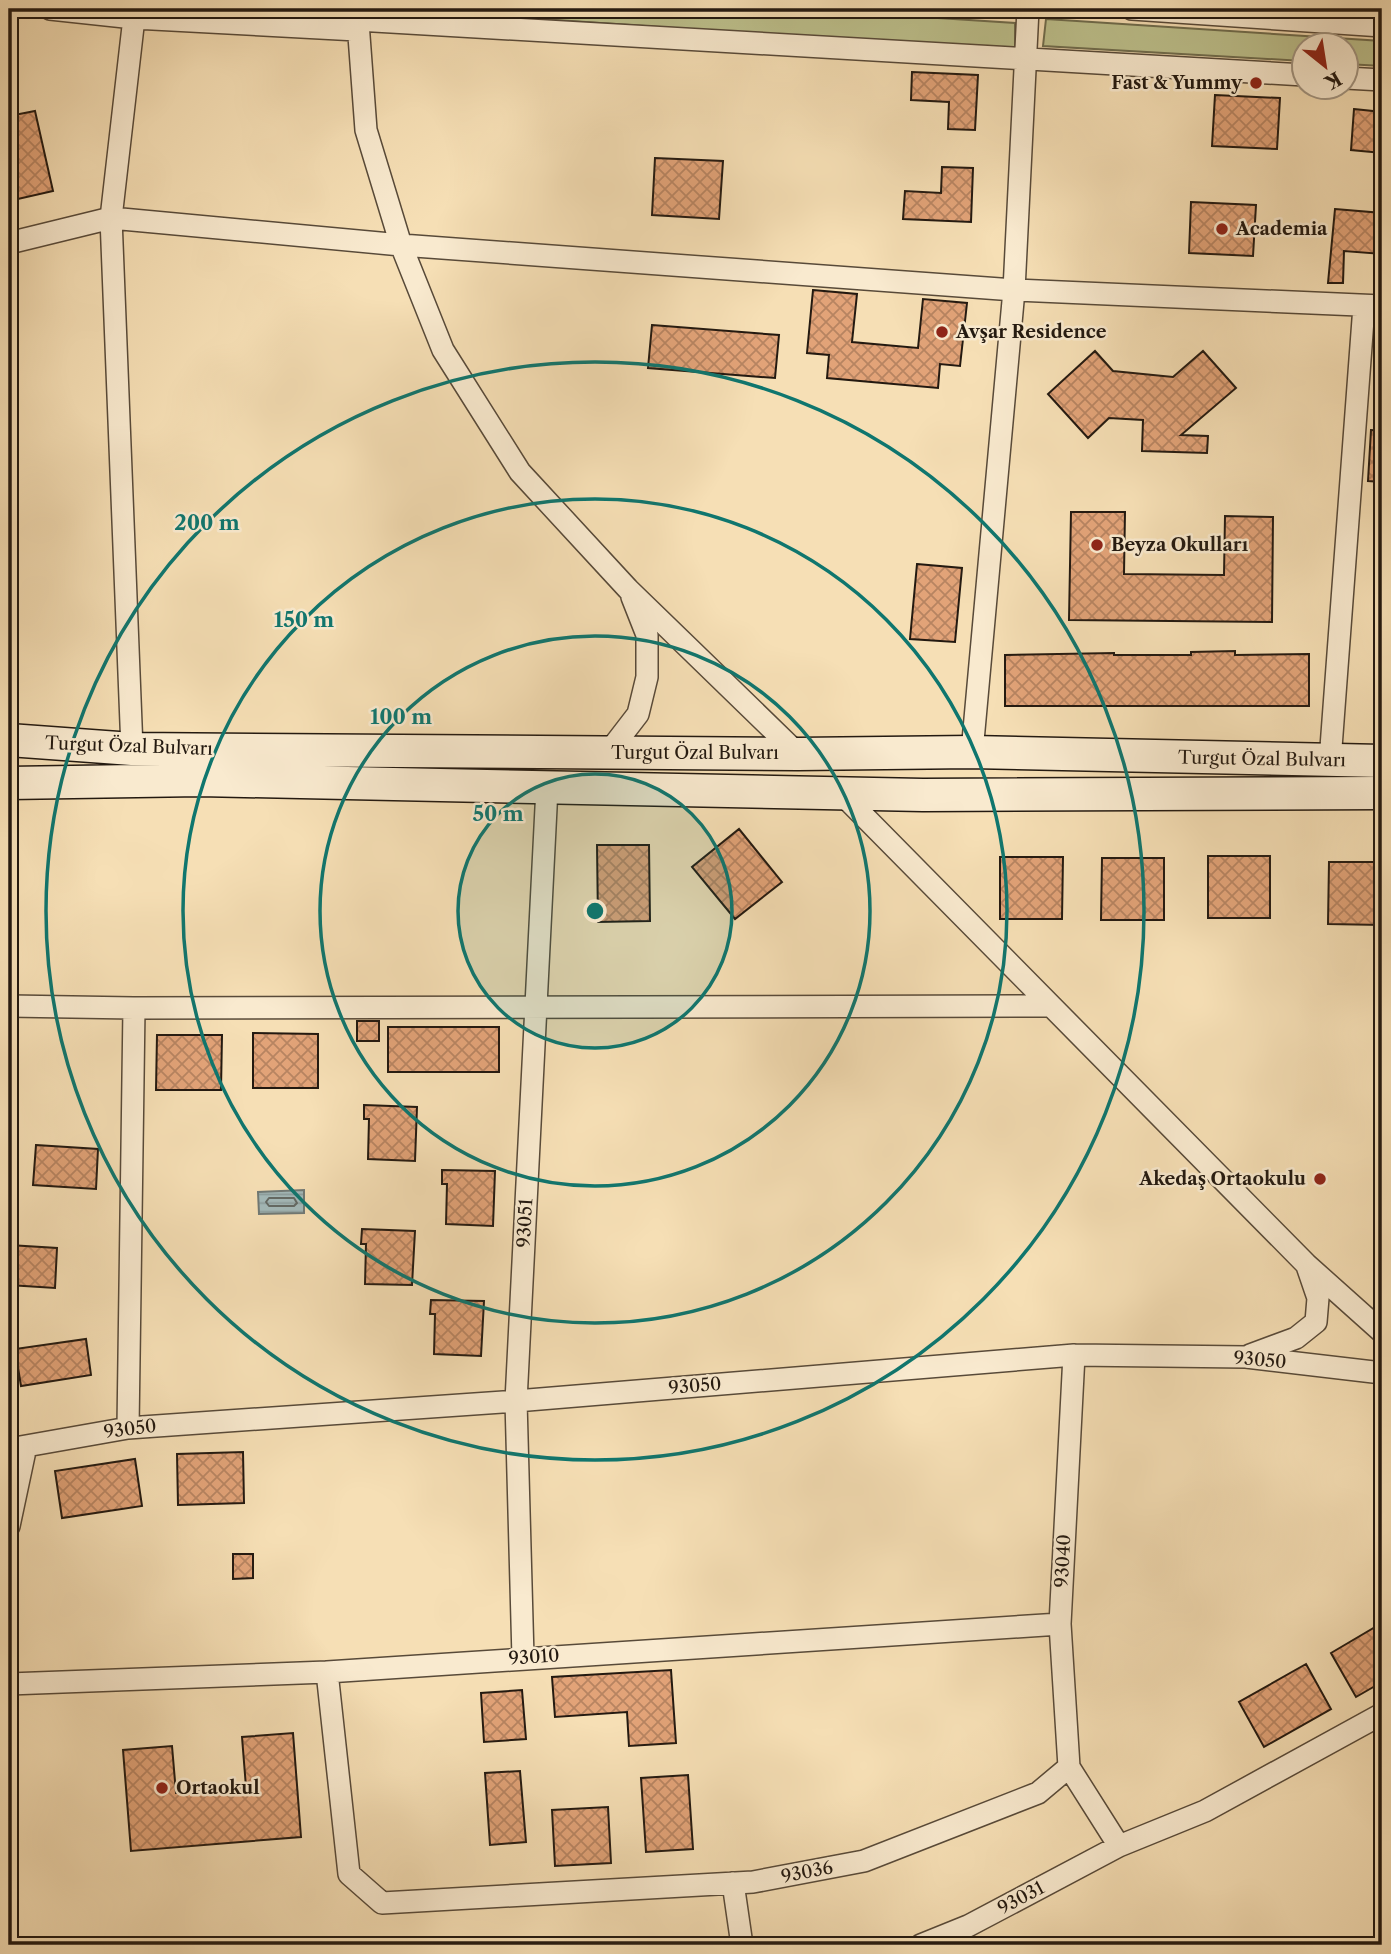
<svg xmlns="http://www.w3.org/2000/svg" width="1391" height="1954" font-family="'Libre Caslon Text',serif">
<style>
.park{fill:#bdc18d;stroke:#706d4e;stroke-width:2}
.water{fill:url(#water-rules);stroke:#707975;stroke-width:2}
.lines{fill:none;stroke-linecap:round;stroke-linejoin:round}
.shore{stroke:#636964;stroke-width:2}
.building{fill:url(#building-cross-hatch);stroke:#231910;stroke-width:2}
.minor-casing{stroke:#584a39;stroke-width:24}
.secondary-casing{stroke:#231910;stroke-width:35}
.minor{stroke:#f9eacf;stroke-width:21}
.secondary{stroke:#f9eacf;stroke-width:32}
.ring{fill:none;stroke:#0f766e;stroke-width:3.5}
.poi-dot{fill:#8f2418;stroke:#f9eacf;stroke-width:2.5}
.labels{text-anchor:middle;dominant-baseline:central;stroke-width:5;stroke-linejoin:round;paint-order:stroke}
.poi-label{font-size:18px;font-weight:bold;fill:#231910;stroke:#f9eacf;text-anchor:start}
.street-label{font-size:18px;fill:#231910;stroke:#f9eacf}
.centre{fill:#0f766e;stroke:#f9eacf;stroke-width:3.5}
.ring-label{font-size:21px;text-anchor:middle;font-weight:bold;fill:#0f766e;stroke:#f9eacf;stroke-width:5;stroke-linejoin:round;paint-order:stroke}
</style>
<defs>
<pattern id="water-rules" width="6" height="5" patternUnits="userSpaceOnUse" patternTransform="scale(1.75)"><rect width="6" height="5" fill="#a3b9b9"/><path d="M0 2.5h6" fill="none" stroke="#8c9e9e"/></pattern>
<pattern id="building-cross-hatch" width="8" height="8" patternUnits="userSpaceOnUse" patternTransform="scale(1.75)"><rect width="8" height="8" fill="#e2a378"/><path d="M0 0l8 8M0 8l8-8" fill="none" stroke="#b78461"/></pattern>
</defs>
<rect width="100%" height="100%" fill="#f6dfb5"/>
<filter id="stains"><feTurbulence type="fractalNoise" baseFrequency=".00286" numOctaves="4"/><feColorMatrix values="0 0 0 0 .2 0 0 0 0 .09 0 0 0 0 .02 0 0 0 .5 -.17"/></filter>
<radialGradient id="worn" r=".72"><stop offset=".6" stop-color="#630" stop-opacity="0"/><stop offset="1" stop-color="#630" stop-opacity=".3"/></radialGradient>
<path class="park" d="M394,9h405l216,14v28z
M1046,19l336,22v25l-36,-2v-18h-42l-1,15 -260,-15z"/>
<path class="water" d="M304,1190v23l-45,1 -1,-22z"/>
<g class="lines">
<path class="shore" d="M269,1198h25l3,5 -3,3h-25l-3,-4z"/>
</g>
<path class="building" d="M912,72l66,3 -3,55 -27,-1 1,-27 -38,-2z
M1215,95l65,3 -3,51 -65,-3z
M1354,109l28,3v41l-31,-3z
M35,111l18,80 -44,10v-85z
M655,158l68,3 -4,58 -67,-4z
M942,167l31,1 -2,54 -68,-3 2,-28 36,2z
M1191,202l65,3 -3,51 -64,-3z
M1335,209l47,4v41l-38,-3 -1,32h-15z
M813,290l44,4 -5,48 66,6 5,-49 44,4 -7,63 -20,-2 -2,24 -111,-10 2,-23 -22,-2z
M652,325l127,10 -4,43 -127,-10z
M1095,351l18,20 60,6 30,-26 33,37 -55,47 27,1 -1,17 -65,-2 1,-31 -34,-2 -21,20 -40,-44z
M1371,430l11,1v51l-14,-1z
M1071,512h54l-1,62 100,1 1,-59 48,1 -1,105 -203,-2z
M917,564l45,4 -7,74 -45,-3z
M1235,651v4l74,-1v52h-304v-51l109,-2v2h77v-3z
M739,829l43,53 -47,37 -43,-52z
M597,845h52l1,76 -52,1z
M1208,856h62v62h-62z
M1000,857h63l-1,62h-62z
M1102,858h62v62h-63z
M1329,862h53v63l-54,-1z
M357,1021h22v20h-22z
M388,1027h111v45h-111z
M253,1033l65,1v54h-65z
M157,1035h65l-1,55h-65z
M364,1105l53,2 -2,54 -47,-2 1,-40h-5z
M36,1145l62,4 -2,40 -63,-4z
M442,1170l53,1 -2,55 -47,-2 1,-40h-5z
M362,1229l53,2 -3,54 -47,-1 1,-40h-5z
M9,1245l48,3 -2,40 -46,-3z
M431,1300l53,1 -3,55 -47,-2 1,-40h-5z
M86,1339l5,36 -70,11 -6,-37z
M243,1452l1,51 -66,2 -1,-51z
M135,1459l7,47 -80,12 -7,-47z
M233,1554h20v24l-20,1z
M1382,1623v59l-26,15 -25,-44z
M1306,1664l25,45 -67,38 -25,-45z
M671,1670l5,73 -47,3 -2,-34 -72,5 -3,-40z
M522,1690l4,49 -42,3 -3,-49z
M293,1733l8,104 -170,14 -8,-101 49,-4 4,47 70,-6 -4,-50z
M520,1771l6,71 -36,3 -5,-72z
M688,1775l5,74 -47,3 -5,-74z
M608,1807l3,56 -56,3 -3,-56z"/>
<g class="lines">
<defs>
<path id="minor" d="M50,9l84,9 223,12
M1132,9l250,17
M357,20l947,55
M1346,78l36,2
M9,243l102,-25 290,27 -35,-115 -9,-121
M132,749l-21,-531 24,-209
M972,752l42,-462 368,16
M608,753l30,-39 9,-37v-42l-15,-38
M798,754l-170,-165 -108,-117 -77,-122 -42,-105 613,45 14,-281
M1330,761l34,-455
M840,792l466,472 76,68
M9,1006l125,2 -6,420
M134,1008l917,-2
M1074,1355l-14,269 9,143 50,79 86,-35 177,-97
M1250,1355l46,-17 20,-16 2,-24 -11,-32
M9,1449l119,-21 388,-27 558,-46 172,2 136,16
M9,1526l17,-80
M523,1658l-7,-257 31,-613
M327,1672l22,202 33,29 371,-21 111,-21 174,-68 31,-26
M9,1684l318,-12 733,-48
M733,1883l9,62
M921,1945l47,-19 151,-80"/>
<path id="secondary" d="M9,740l123,9 666,5 174,-2 410,9
M9,783l191,-3 723,15 459,-2"/>
</defs>
<use href="#minor" class="minor-casing"/>
<use href="#secondary" class="secondary-casing"/>
<use href="#minor" class="minor"/>
<use href="#secondary" class="secondary"/>
</g>
<circle cx="595" cy="911" r="137" fill="#0f766e" fill-opacity=".12"/>
<g class="ring">
<circle cx="595" cy="911" r="137"/>
<circle cx="595" cy="911" r="275"/>
<circle cx="595" cy="911" r="412"/>
<circle cx="595" cy="911" r="549"/>
</g>
<g class="poi-dot">
<circle cx="1256" cy="83" r="7"/>
<circle cx="1222" cy="229" r="7"/>
<circle cx="942" cy="332" r="7"/>
<circle cx="1097" cy="545" r="7"/>
<circle cx="1320" cy="1179" r="7"/>
<circle cx="162" cy="1788" r="7"/>
</g>
<g class="labels">
<g class="poi-label">
<text x="1242" y="83" text-anchor="end">Fast &amp; Yummy</text>
<text x="1236" y="229">Academia</text>
<text x="956" y="332">Avşar Residence</text>
<text x="1111" y="545">Beyza Okulları</text>
<text x="1306" y="1179" text-anchor="end">Akedaş Ortaokulu</text>
<text x="176" y="1788">Ortaokul</text>
</g>
<g class="street-label">
<text transform="translate(129 746) rotate(2)">Turgut Özal Bulvarı</text>
<text x="695" y="753">Turgut Özal Bulvarı</text>
<text transform="translate(1262 759) rotate(1)">Turgut Özal Bulvarı</text>
<text transform="translate(525 1223) rotate(-87)">93051</text>
<text transform="translate(1260 1360) rotate(5)">93050</text>
<text transform="translate(695 1386) rotate(-5)">93050</text>
<text transform="translate(130 1429) rotate(-7)">93050</text>
<text transform="translate(1063 1561) rotate(-87)">93040</text>
<text transform="translate(534 1657) rotate(-4)">93010</text>
<text transform="translate(807 1872) rotate(-11)">93036</text>
<text transform="translate(1021 1898) rotate(-28)">93031</text>
</g>
</g>
<circle cx="595" cy="911" r="10" class="centre"/>
<g class="ring-label">
<text x="207" y="530">200 m</text>
<text x="304" y="627">150 m</text>
<text x="401" y="724">100 m</text>
<text x="498" y="821">50 m</text>
</g>
<rect width="1391" height="1954" fill="none" stroke="#f6dfb5" stroke-width="35"/>
<rect x="10" y="10" width="1370" height="1933" fill="none" stroke="#231910" stroke-width="3.5"/>
<rect x="18" y="18" width="1356" height="1919" fill="none" stroke="#231910" stroke-width="2"/>
<g transform="translate(1325 66) rotate(150)"><circle r="33" fill="#f9eacf" stroke="#a39683" stroke-width="2"/>
<path d="M0-5L12 26L0 18L-12 26Z" fill="#8f2418"/>
<text y="-10" font-size="19" font-weight="bold" text-anchor="middle" fill="#231910">K</text>
</g>
<rect width="100%" height="100%" filter="url(#stains)"/>
<rect width="100%" height="100%" fill="url(#worn)"/>
</svg>
